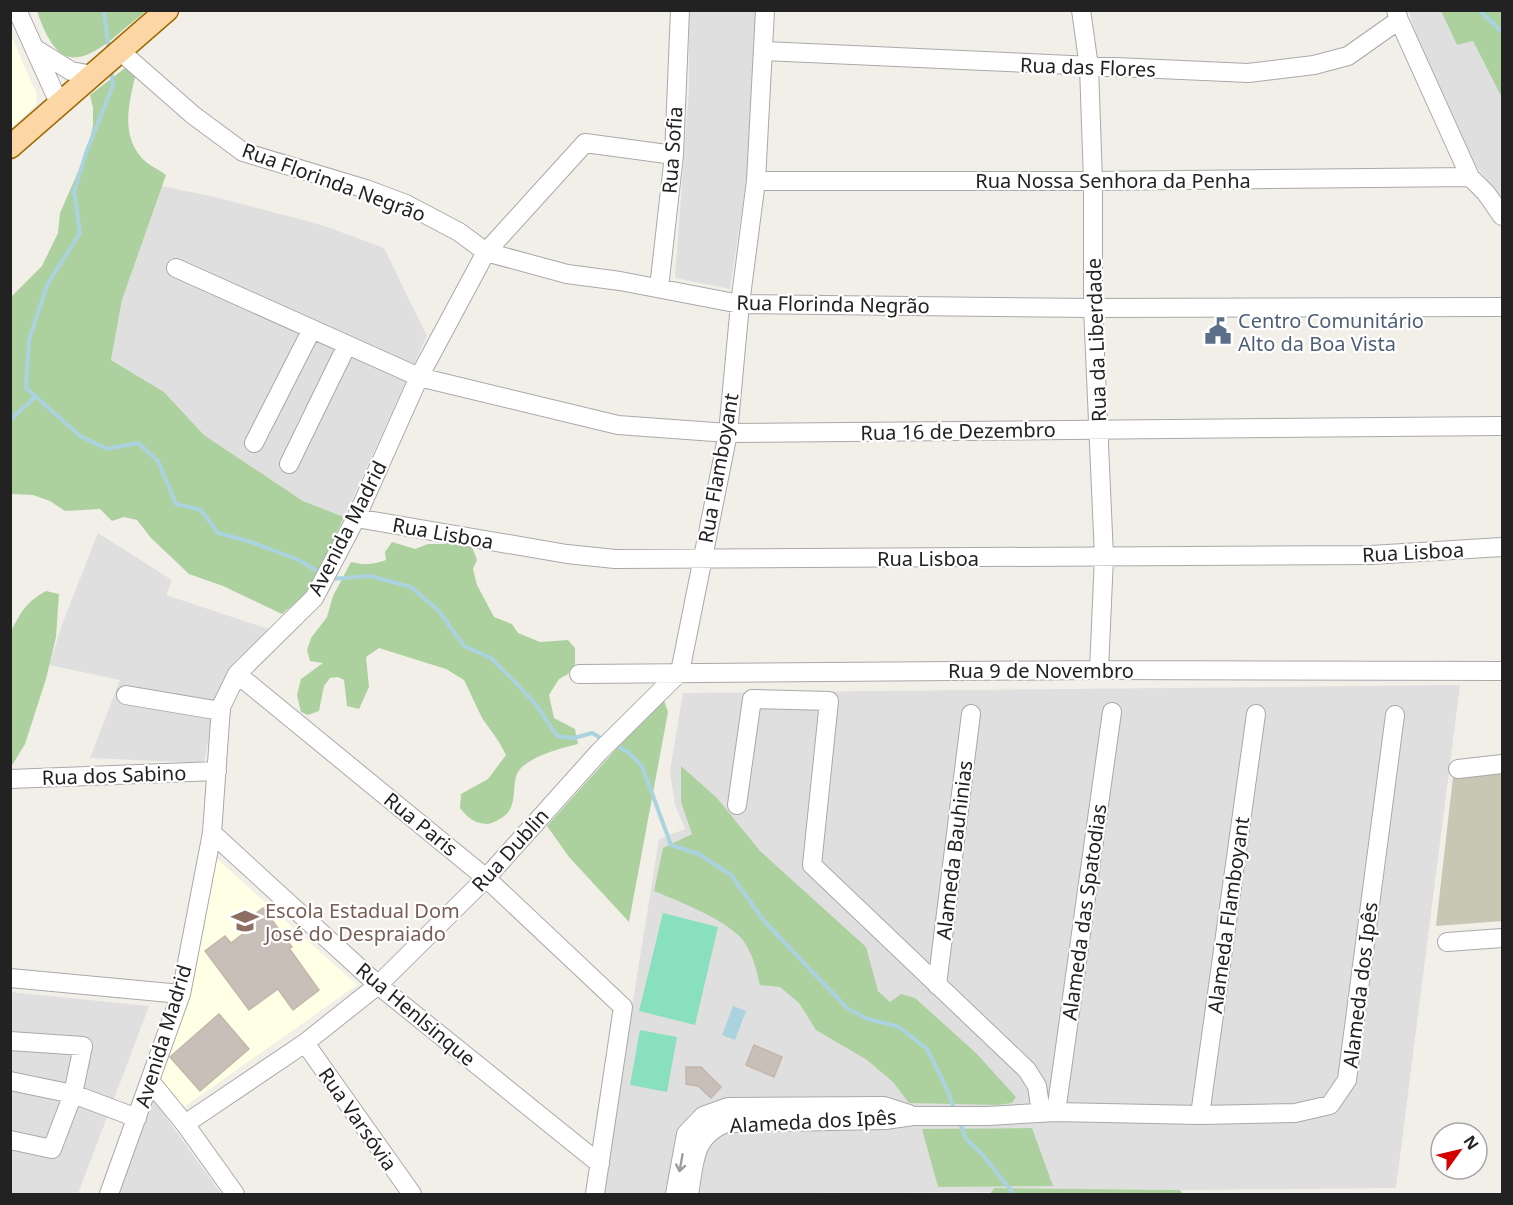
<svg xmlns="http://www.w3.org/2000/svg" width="1513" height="1205" font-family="'Noto Sans',sans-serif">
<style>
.residential{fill:#e0dfdf}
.education{fill:#ffffe5}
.construction{fill:#c7c7b4}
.forest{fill:#add19e}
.pitch{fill:#88e0be}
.water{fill:#aad3df}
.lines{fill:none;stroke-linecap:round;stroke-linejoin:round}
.stream{stroke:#aad3df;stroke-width:4}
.building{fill:#c7bfb8;stroke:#c4b6ab;stroke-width:1.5}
.minor-casing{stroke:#a9a9a9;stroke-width:20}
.major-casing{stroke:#a06b00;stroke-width:25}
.minor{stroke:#fff;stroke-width:18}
.major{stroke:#fcd6a4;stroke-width:22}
.oneway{stroke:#9c9c9c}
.labels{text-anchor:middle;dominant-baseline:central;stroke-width:4.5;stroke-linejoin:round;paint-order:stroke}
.street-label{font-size:20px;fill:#222;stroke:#fff}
.service-label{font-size:20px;fill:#4e5e75;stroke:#fff;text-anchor:start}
.education-label{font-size:20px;fill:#785e54;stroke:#fff;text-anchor:start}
</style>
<rect width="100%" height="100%" fill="#f2efe9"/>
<path class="residential" d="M689,11h68l-5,131 -22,147 -55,-11 14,-189z
M1409,11h32l16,34 16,-4 29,57v101l-34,-43 -50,-111z
M162,186l53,11 107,28 62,23 43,88 -83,181 -41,-16 -99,-66 -40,-43 -53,-32 11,-60z
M98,533l74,47 -6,15 105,35 -59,92 -8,41 -114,-5 30,-78 -71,-15 14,-43z
M1460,685l-64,503 -216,2 -185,-2 -4,4 -389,2 57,-355 26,-10 -10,-24 -5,-34 13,-78z
M10,992l139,14 -71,188h-67z
M150,1095l71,99h-103z"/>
<path class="education" d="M11,35l26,60 -1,10 -25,23z
M215,857l142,128 -173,122 -10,-5 -15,-21z"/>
<path class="construction" d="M1502,773v148l-66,5 17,-149z"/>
<path class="forest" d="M37,11v-1l109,1c-9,8 -20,16 -29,24 -43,36 -62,29 -80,-24z
M1441,11h61v87l-29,-57 -16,4z
M125,68l11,5c-7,30 -17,65 10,89 6,5 14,8 20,13l-44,125 -11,60 53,32 40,43 99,66 41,16 -28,60 -13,19 -21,18 -59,-28 -34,-12 -38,-36 -14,-18 -13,-3 -12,4 -12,-12 -35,2 -15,-10 -17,-6 -22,-1v-197l31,-31 16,-33 2,-20 28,-64 5,-24v-17l-3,-13z
M392,542l23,7 13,-5h36l8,3 5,13 -4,9 4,16 17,32 18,7 6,9 22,9 28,-2 7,8v16l-7,10 -9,5 -10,16 5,23 21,11 3,15c-19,5 -41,10 -56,23 -15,13 1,39 -22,52 -4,2 -9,5 -13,5 -13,-1 -19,-6 -27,-16l1,-14 27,-15 18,-24 -7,-13 -17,-24 -18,-38 -18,-11 -67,-21 -13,9 3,30 -10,22 -12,-3 -3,-26 -6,-3 -8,1 -6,8 -5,25 -11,4 -7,-3 -4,-17 4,-16 22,-16 -13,-2 -3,-11 4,-12 16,-21 6,-21 18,-34c13,3 22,3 35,-2l-1,-8z
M46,591l13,3 -3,43 -10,42 -21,65 -14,23v-136c11,-20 14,-28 35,-40z
M663,697l5,15 -39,210 -60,-65 -22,-31z
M681,766l36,32 43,53 106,96 12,44 12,11 11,-8 14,4 61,55 40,44 -4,6 -15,2 -88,-2 -16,-21 -26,-22 -51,-30 -17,-27 -19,-16 -20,-2c-4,-17 -9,-39 -23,-51 -20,-18 -57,-32 -83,-43l9,-43 29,-14 -11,-32z
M1032,1128l21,58 -115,1 -16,-58z
M994,1188l186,2 3,4h-193z"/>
<path class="pitch" d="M663,913l55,14 -23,98 -56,-14z
M640,1030l37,7 -10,55 -37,-7z"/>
<path class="water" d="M733,1006l13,5 -11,29 -13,-5z"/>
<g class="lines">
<path class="stream" d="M104,10l5,41
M1479,10l23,22
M111,69l2,16 -27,68 -12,39 6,41 -33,52 -18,55 -3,48 54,48 27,13 31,-6 20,18 18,43 25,6 17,23 30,8 51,19 23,14
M10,420l26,-24
M331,579l39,-3 41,11 28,24 25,35 27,12 28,28 18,20 20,30 17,2 18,-5 12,7
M613,744l15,8 14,14 29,79 28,9 32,21 33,46 84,88 20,10 31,8 28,22 17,34 11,27
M960,1123l6,16 17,16 31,39"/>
</g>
<path class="building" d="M263,908l29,39 -3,1 30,42 -26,20 -15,-21 -29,21 -44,-59 20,-15 6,7 18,-14 -5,-7z
M219,1014l30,35 -49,42 -30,-34z
M754,1045l28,12 -8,20 -28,-12z
M686,1067h15l20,20 -10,11 -13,-12 -12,-2z"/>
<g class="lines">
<defs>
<path id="minor" d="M17,10l42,93
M1081,10l8,57 4,114v127l11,249 -5,113
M1396,10l3,10 71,157 16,16 16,23
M34,48l37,23 22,4
M120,51l73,64 50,37 123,37 40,15 53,28 27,20 81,22 53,7 120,23 353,4 409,-1
M764,51l484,22 66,-8 34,-9 51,-36
M756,181h337l377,-4
M176,268l243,109 199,48 110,8 774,-7
M659,288l15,-133 6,-145
M254,443l58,-114
M289,464l58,-119
M356,518l211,36 48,5 756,-4 131,-8
M680,672l48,-239 12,-129 16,-123 9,-171
M237,674l249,204 137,129 -28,187
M579,674l520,-4 403,1
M126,695l95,16
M1458,769l44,-5
M10,779l207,-8
M737,805l15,-106 77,2 -17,164 215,205 10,16 4,26
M212,833l166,152 222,179
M1447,942l55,-4
M10,978l171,16
M937,985l34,-271
M10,1041l73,5 -10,48 -63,-13
M305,1043l107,151
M150,1081l35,43 50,70
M1056,1112l56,-400
M1200,1115l56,-401
M185,1124l120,-81 73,-58 108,-107 113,-126 81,-80
M10,1140l42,9 21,-55 64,24
M109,1194l72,-200 31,-161 9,-126 16,-33 77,-76 42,-80 63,-141 67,-125 99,-109 89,12
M675,1194l11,-60 17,-18 25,-9 156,-1 25,8
M689,1194c6,-32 3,-57 37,-71l159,-3 28,-4h75l68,-4 144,3 95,-2 35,-8 17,-25 48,-365"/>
<path id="major" d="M10,147l157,-137"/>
</defs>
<use href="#minor" class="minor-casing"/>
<use href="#major" class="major-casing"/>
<use href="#minor" class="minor"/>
<use href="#major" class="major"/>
</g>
<defs><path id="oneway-shaft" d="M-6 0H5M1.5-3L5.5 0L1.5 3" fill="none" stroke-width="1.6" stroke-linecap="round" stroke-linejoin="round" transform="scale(1.5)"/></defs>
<use class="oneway" href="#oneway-shaft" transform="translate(681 1163) rotate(100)"/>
<defs>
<symbol id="civic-bare" viewBox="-9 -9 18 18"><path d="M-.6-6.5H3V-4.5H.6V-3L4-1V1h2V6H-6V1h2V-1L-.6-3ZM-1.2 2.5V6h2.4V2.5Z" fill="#5c6f8a" stroke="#fff" stroke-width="2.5" paint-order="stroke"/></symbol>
<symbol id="school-bare" viewBox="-9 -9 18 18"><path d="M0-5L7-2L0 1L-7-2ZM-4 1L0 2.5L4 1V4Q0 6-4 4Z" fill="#8d6e63" stroke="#fff" stroke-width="2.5" paint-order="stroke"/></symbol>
</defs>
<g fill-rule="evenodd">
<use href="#civic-bare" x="1199" y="312" width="38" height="38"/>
<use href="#school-bare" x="226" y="902" width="38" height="38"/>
</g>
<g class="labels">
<g class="street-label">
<text transform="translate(1088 67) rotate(2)">Rua das Flores</text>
<text transform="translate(672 150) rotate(-86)">Rua Sofia</text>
<text x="1113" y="180">Rua Nossa Senhora da Penha</text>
<text transform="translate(334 182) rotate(20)">Rua Florinda Negrão</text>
<text transform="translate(833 304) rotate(1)">Rua Florinda Negrão</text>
<text transform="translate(1096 340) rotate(-92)">Rua da Liberdade</text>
<text transform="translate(958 431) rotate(-1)">Rua 16 de Dezembro</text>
<text transform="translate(718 468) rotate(-80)">Rua Flamboyant</text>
<text transform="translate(347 528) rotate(-63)">Avenida Madrid</text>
<text transform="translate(443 533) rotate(10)">Rua Lisboa</text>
<text transform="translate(1413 552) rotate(-3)">Rua Lisboa</text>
<text x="928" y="558">Rua Lisboa</text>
<text x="1041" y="670">Rua 9 de Novembro</text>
<text transform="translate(114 775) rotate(-2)">Rua dos Sabino</text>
<text transform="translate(421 824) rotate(39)">Rua Paris</text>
<text transform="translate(510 850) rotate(-48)">Rua Dublin</text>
<text transform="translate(954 850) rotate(-83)">Alameda Bauhinias</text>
<text transform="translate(1084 912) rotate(-82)">Alameda das Spatodias</text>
<text transform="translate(1228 915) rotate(-82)">Alameda Flamboyant</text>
<text transform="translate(1360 985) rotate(-83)">Alameda dos Ipês</text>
<text transform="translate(416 1014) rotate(40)">Rua Henlsinque</text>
<text transform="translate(163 1036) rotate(-73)">Avenida Madrid</text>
<text transform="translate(358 1119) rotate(55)">Rua Varsóvia</text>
<text transform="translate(813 1121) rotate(-3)">Alameda dos Ipês</text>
</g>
<g class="service-label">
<text x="1238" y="320">Centro Comunitário<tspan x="1238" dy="23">Alto da Boa Vista</tspan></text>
</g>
<g class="education-label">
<text x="265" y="910">Escola Estadual Dom<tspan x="265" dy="23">José do Despraiado</tspan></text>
</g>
</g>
<rect width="1513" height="1205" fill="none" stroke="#222222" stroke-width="24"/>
<g transform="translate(1459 1151) rotate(56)"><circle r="28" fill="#ffffff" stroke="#a7a7a7" stroke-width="1.5"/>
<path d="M0-4.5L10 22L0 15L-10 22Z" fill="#d40000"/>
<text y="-9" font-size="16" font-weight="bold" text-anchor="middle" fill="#222222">N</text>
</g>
</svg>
